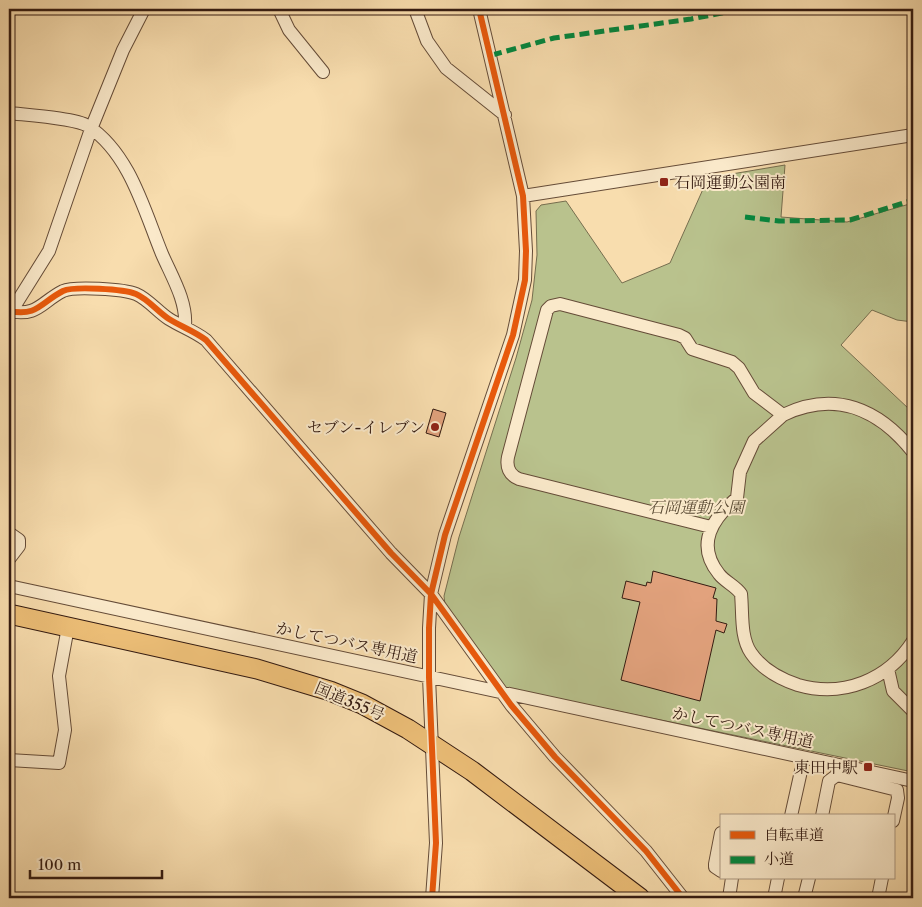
<svg xmlns="http://www.w3.org/2000/svg" width="922" height="907" font-family="'Libre Caslon Text','Noto Serif JP',serif">
<style>
.green{fill:#b9c28d;stroke:#766e4f}
.building{fill:#e2a27d;stroke:#341b11}
.lines{fill:none;stroke-linecap:round;stroke-linejoin:round}
.minor-casing{stroke:#654c38;stroke-width:14}
.highway-casing{stroke:#341b11;stroke-width:21}
.minor{stroke:#fae9ca;stroke-width:12}
.highway{stroke:#ecbe77;stroke-width:19}
.quiet{stroke:#00873e;stroke-width:5;stroke-dasharray:10 5;stroke-linecap:butt}
.cycleway-casing{stroke:#fae9ca;stroke-width:9}
.cycleway{stroke:#e8590c;stroke-width:6}
.poi-dot{fill:#8f2418;stroke:#fae9ca;stroke-width:2}
.labels{text-anchor:middle;dominant-baseline:central;stroke-width:4;stroke-linejoin:round;paint-order:stroke}
.poi-label{font-size:16px;fill:#341b11;stroke:#fae9ca;text-anchor:end}
.park-label{font-size:16px;font-style:italic;fill:#5c4d36;stroke:#fae9ca}
.street-label{font-size:16px;fill:#341b11;stroke:#fae9ca}
</style>
<rect width="100%" height="100%" fill="#f8ddae"/>
<filter id="stains"><feTurbulence type="fractalNoise" baseFrequency=".004" numOctaves="4"/><feColorMatrix values="0 0 0 0 .2 0 0 0 0 .09 0 0 0 0 .02 0 0 0 .5 -.17"/></filter>
<radialGradient id="worn" r=".72"><stop offset=".6" stop-color="#630" stop-opacity="0"/><stop offset="1" stop-color="#630" stop-opacity=".3"/></radialGradient>
<path class="green" d="M785,165l-4,52 66,5 66,-19v119l-16,-2 -25,-10 -31,35 68,64 4,26v337l-408,-84 -60,-83 -1,-9 15,-59 57,-179 16,-58 5,-45 -1,-44 5,-6 25,-4 56,82 48,-20 38,-85z"/>
<path class="building" d="M433,409l13,4 -7,24 -13,-4z
M653,571l63,17 -3,10 4,1 -1,22 11,3 -3,9 -8,-3 -16,71 -79,-21 19,-78 -18,-4 4,-17 20,5 1,-4 4,1z"/>
<g class="lines">
<defs>
<path id="minor" d="M279,9l10,21 34,42
M415,9l12,32 19,27 59,47
M9,12v-3
M9,113c17,2 66,5 79,13 42,28 56,84 74,128 10,23 25,47 23,72
M523,196l390,-61
M9,311c29,6 32,-9 54,-20 11,-5 61,-2 73,3 12,5 22,18 33,25 13,8 25,12 37,21l185,213 40,41 80,111 44,52 91,94 37,47
M9,315l40,-64 42,-122 32,-79 21,-41
M783,415l-29,26 -14,31 -3,26c-24,20 -42,46 -18,76 6,8 17,12 22,20 2,19 -1,43 10,59 11,16 29,26 47,32 45,13 90,-5 115,-44
M711,527l-192,-48c-10,-4 -13,-12 -11,-22l39,-147 4,-4 9,-2 119,31 6,3 7,11 40,13 7,6 15,25 29,22c52,-25 96,-6 130,37
M9,533l10,7v6l-10,13
M9,586l904,195
M888,669l5,22 20,20
M9,760l50,3 6,-33 -6,-54 9,-49
M791,816l10,-45
M822,816l7,-35 8,-6 60,15 1,8 -5,23
M721,833l-6,31v3l6,4
M432,898l4,-55 -7,-166v-49l2,-34 14,-59 68,-200 12,-55 1,-29 -3,-55 -44,-187
M729,898l3,-20
M774,898l4,-20
M804,898l5,-20
M878,898l4,-20"/>
<path id="highway" d="M9,614l248,55 73,22 32,13 46,25 64,42 168,127"/>
</defs>
<use href="#minor" class="minor-casing"/>
<use href="#highway" class="highway-casing"/>
<use href="#minor" class="minor"/>
<use href="#highway" class="highway"/>
<path class="quiet" d="M492,55l62,-17 137,-19 52,-10
M745,217l34,4 71,-1 63,-20"/>
<defs>
<path id="cycleway" d="M9,311c29,6 32,-9 54,-20 11,-5 61,-2 73,3 12,5 22,18 33,25 13,8 25,12 37,21l185,213 40,41 80,111 44,52 91,94 37,47
M432,898l4,-55 -7,-166v-49l2,-34 14,-59 68,-200 12,-55 1,-29 -3,-55 -44,-187"/>
</defs>
<use href="#cycleway" class="cycleway-casing"/>
<use href="#cycleway" class="cycleway"/>
</g>
<g class="poi-dot">
<rect x="659" y="177" width="10" height="10" rx="2.5"/>
<circle cx="435" cy="427" r="5"/>
<rect x="863" y="762" width="10" height="10" rx="2.5"/>
</g>
<g class="labels">
<g class="poi-label">
<text x="674" y="182" text-anchor="start">石岡運動公園南</text>
<text x="425" y="427">セブン-イレブン</text>
<text x="858" y="767">東田中駅</text>
</g>
<g class="park-label">
<text x="696" y="507">石岡運動公園</text>
</g>
<g class="street-label">
<text transform="translate(347 642) rotate(12)">かしてつバス専用道</text>
<text transform="translate(350 701) rotate(23)">国道355号</text>
<text transform="translate(743 727) rotate(12)">かしてつバス専用道</text>
</g>
</g>
<rect width="922" height="907" fill="none" stroke="#f8ddae" stroke-width="30"/>
<rect x="10" y="10" width="902" height="887" fill="none" stroke="#341b11" stroke-width="2.5"/>
<rect x="15" y="15" width="892" height="877" fill="none" stroke="#341b11"/>
<rect x="720" y="814" width="175" height="65" fill="#fae9ca" stroke="#ab9780"/>
<rect x="730" y="831" width="25" height="8" fill="#e8590c" stroke="#ab9780"/>
<text x="764" y="840" font-size="15" fill="#341b11">自転車道</text>
<rect x="730" y="856" width="25" height="8" fill="#00873e" stroke="#ab9780"/>
<text x="764" y="864" font-size="15" fill="#341b11">小道</text>
<path d="M30 870v8h132v-8" fill="none" stroke="#341b11" stroke-width="2.5"/>
<text x="38" y="870" font-size="15" fill="#341b11" stroke="#fae9ca" stroke-width="4" paint-order="stroke">100 m</text>
<rect width="100%" height="100%" filter="url(#stains)"/>
<rect width="100%" height="100%" fill="url(#worn)"/>
</svg>
